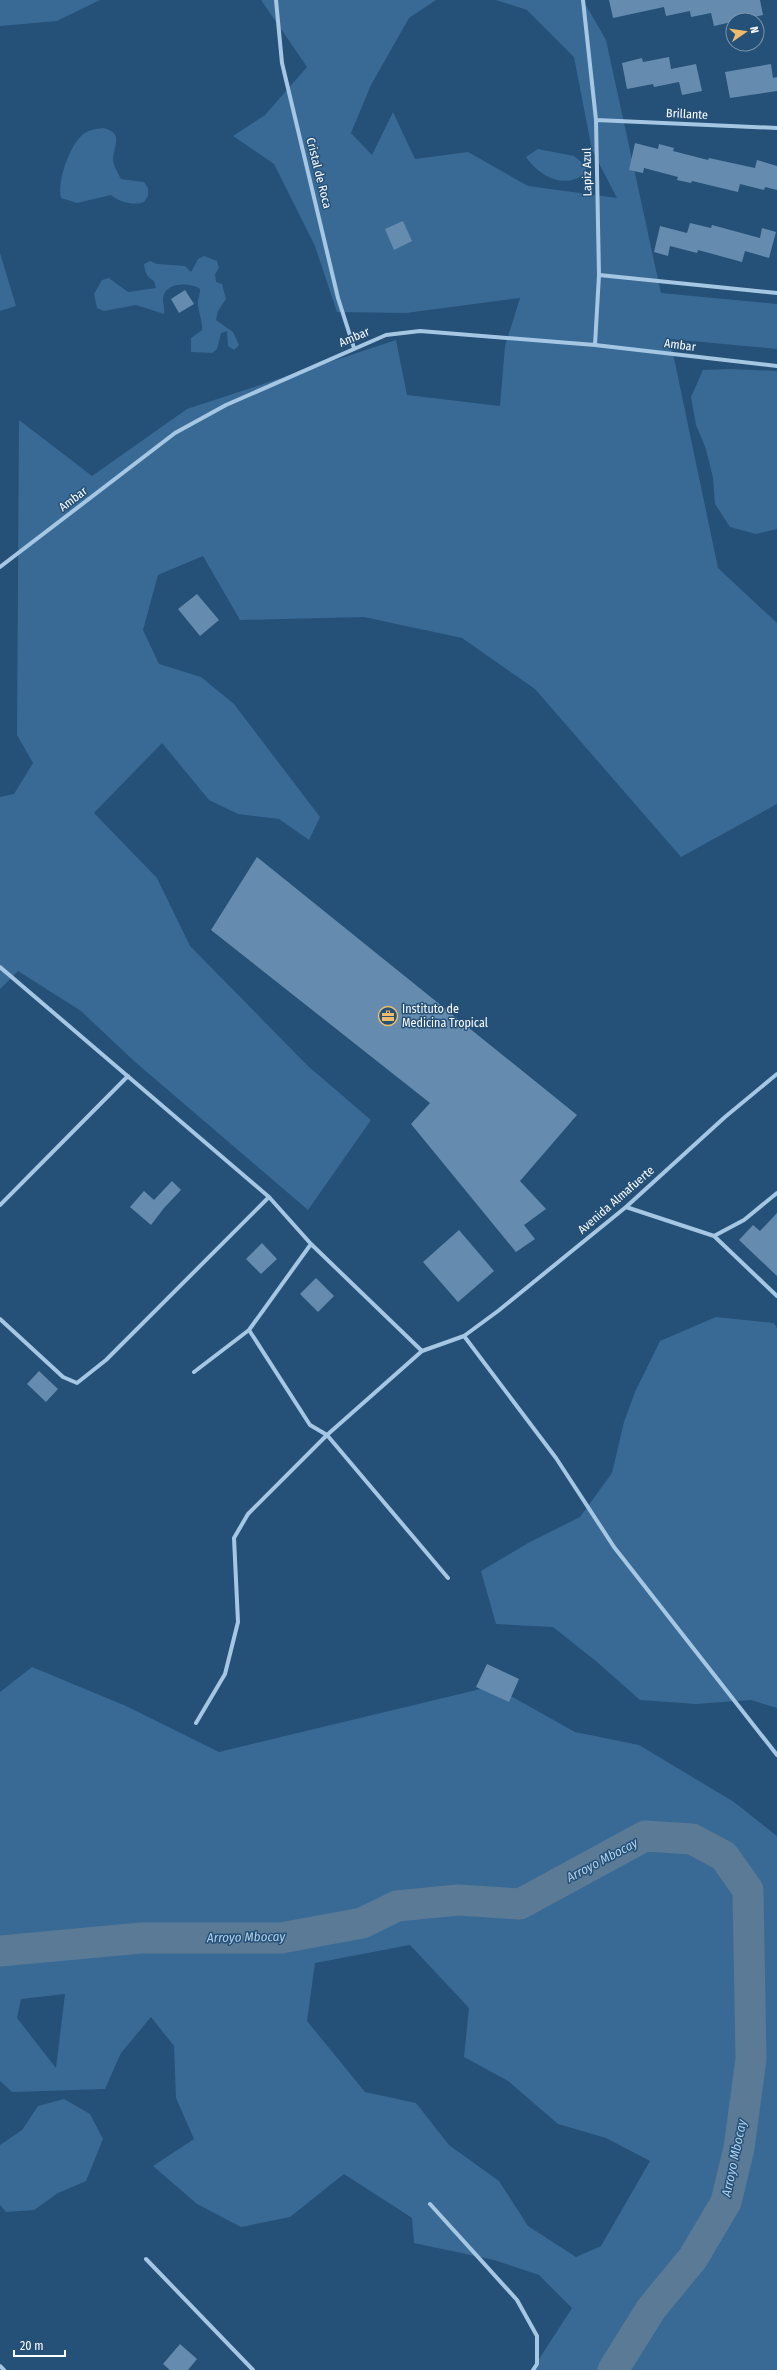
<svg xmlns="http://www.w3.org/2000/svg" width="777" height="2370" font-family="'Fira Sans Condensed',sans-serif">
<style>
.green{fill:#386a95;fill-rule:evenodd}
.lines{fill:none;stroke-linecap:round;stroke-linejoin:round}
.river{stroke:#5a7a96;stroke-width:31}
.building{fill:#658cae}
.street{stroke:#a6c7e3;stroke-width:4}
.labels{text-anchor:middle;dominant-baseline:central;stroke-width:3;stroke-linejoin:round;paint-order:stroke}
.street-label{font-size:12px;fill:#fff;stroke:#255077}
.poi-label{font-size:12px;fill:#fff;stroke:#255077;text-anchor:start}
.water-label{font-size:13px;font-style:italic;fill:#b1d1eb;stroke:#255077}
</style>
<rect width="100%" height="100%" fill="#255077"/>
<path class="green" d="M0,0h100l-43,21 -57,5z
M261,0h175l-27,18 -38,67 -20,48 21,22 21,-43 22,47 53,-7 60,34 89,12 -25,-48 -18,-93 -47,-47 -31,-10h87l23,40 55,253 116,11v45l-107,-10 48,229 59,55v181l-96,53 -146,-168 -73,-51 -98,-21 -124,3 -37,-64 -45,19 -15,55 16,34 42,13 33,27 86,113 -11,23 -30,-21 -41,-5 -29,-14 -47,-57 -68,70 63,65 33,68 118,120 63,54 -63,90 -174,-149 -53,-50 -63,-40 -18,18v-192l14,-3 19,-31 -16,-28 2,-315 73,56 95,-67 209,-69 11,55 93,11 5,-60 15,-48 -114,15 -69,-1 -22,-66 -41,-82 -41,-28 32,-21 42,-48z
M103,128c21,5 11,16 10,30 0,7 5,15 8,21l23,3 4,6v8l-4,6c-10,4 -25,0 -33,-7l-34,8 -16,-5c-4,-16 8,-51 21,-63 6,-5 14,-6 21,-7z
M538,149l36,7 12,10v7c-21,17 -46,4 -60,-16z
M0,253l16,53 -16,5z
M204,256l13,5 2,7 -4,6 1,8 6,2 4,15 -8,12 -2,9 17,12 6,13 -5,5 -6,-4 -1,-15 -6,2 -4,16 -5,4 -21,-1v-14l11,-8c1,-10 -5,-20 -4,-29 1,-5 2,-7 2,-12 -10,-7 -36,-7 -37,10 0,5 2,10 1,15l-28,-9 -32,6 -7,-3 -3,-14 8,-14 7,-2 19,14 28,-4 -2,-7c-7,-4 -9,-8 -10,-17l6,-3 7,3 28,2 6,6 7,-13z
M731,369l46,2v158l-21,5 -26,-7 -15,-23 -2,-26 -7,-29 -10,-24 -5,-28 12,-27z
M716,1317l58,6 3,5v380l-26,-8 -55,4 -56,-4 -43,-38 -44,-35 -57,-3 -15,-53 47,-28 52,-26 32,-44 12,-51 11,-30 25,-51z
M32,1667l94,39 93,46 274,-66 82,46 64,13 95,57 43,34v534h-245l40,-62 -33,-33 -45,-15 -80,-17 -2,-25 -68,-44 -54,43 -49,10 -44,-23 -44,-38 41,-27 -18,-41 -2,-52 -23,-29 -30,36 -16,36 -93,3 -12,-11v-389zM410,1945l59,63 -5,49 44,24 50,43 48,14 44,23 -49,85 -25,11 -48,-31 -29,-45 -50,-36 -33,-42 -51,-11 -58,-71 8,-58zM65,1994l-9,74 -39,-50 4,-19z
M64,2099l26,15 13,25 -17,42 -28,12 -24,17 -28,2 -6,-7v-60l22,-15 16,-24z"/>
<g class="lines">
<path class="river" d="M0,1951l141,-13h140l81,-15 35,-17 61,-6 62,4 125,-68 47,3 32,17 24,34 3,169 -12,89 -13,54 -33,56 -42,51 -38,61"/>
</g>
<path class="building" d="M609,0h151l3,15 -49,11 -3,-13 -20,4 -1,-6 -24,5 -2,-9 -51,11z
M669,57l2,12 25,-5 6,27 -20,4 -3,-13 -25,5 -1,-3 -26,5 -5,-26 20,-5 1,4z
M771,64l2,14 4,-1v14l-47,7 -5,-26z
M635,143l23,6 1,-5 15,4 -1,3 35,9 1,-2 46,10 2,-8 20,6v24l-12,-3 -1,3 -24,-6 -2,8 -46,-11 -1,2 -14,-3 1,-3 -34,-9 -1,5 -14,-3z
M403,221l9,20 -18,9 -9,-21z
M690,223l21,5 1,-3 48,13 2,-10 14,4 -7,26 -24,-7 -3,11 -44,-12 -1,3 -27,-7 -2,10 -14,-4 6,-26 27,7z
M185,290l9,14 -15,9 -8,-14z
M197,594l22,26 -19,16 -22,-27z
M257,857l320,258 -57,66 26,28 -22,16 11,14 -19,13 -105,-128 19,-21 -219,-173z
M172,1181l9,9 -17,18 -13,17 -21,-18 14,-16 10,9z
M777,1213v63l-38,-36 14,-15 7,6z
M459,1230l35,41 -36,31 -35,-40z
M262,1243l15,16 -16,15 -15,-15z
M316,1278l18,18 -16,16 -18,-18z
M39,1371l19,18 -12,13 -19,-18z
M487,1664l32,15 -10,23 -33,-15z
M180,2344l17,15 -9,11h-18l-7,-6z"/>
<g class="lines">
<path class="street" d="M276,0l6,63 56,235 16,50
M583,0l13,120 3,155 -4,70
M596,120l181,8
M599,275l178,18
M0,567l175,-134 51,-28 160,-70 34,-4 175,14 182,21
M0,967l269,230 42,47 111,107 42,-15 34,-25 128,-104 99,-90 52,-43
M0,1205l128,-129
M626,1207l88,29 30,-16 33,-27
M714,1236l63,60
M0,1319l63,58 14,6 29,-23 163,-163
M249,1330l61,95 17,10 121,143
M464,1336l92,122 58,89 163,208
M194,1372l55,-42 62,-86
M196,1723l29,-49 13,-52 -4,-84 14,-24 79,-79 95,-84
M430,2204l87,96 20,36v28l-4,6
M146,2259l107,111
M0,2366l4,4"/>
</g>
<defs>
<symbol id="office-ring" viewBox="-11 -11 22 22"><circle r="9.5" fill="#255077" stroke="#ecbb6b" stroke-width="1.5"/><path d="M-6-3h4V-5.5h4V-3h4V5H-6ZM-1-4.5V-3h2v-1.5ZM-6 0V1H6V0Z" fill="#ecbb6b"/></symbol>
</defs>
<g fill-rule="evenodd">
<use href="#office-ring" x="377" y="1005" width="22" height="22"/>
</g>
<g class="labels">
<g class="street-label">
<text transform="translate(687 114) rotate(3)">Brillante</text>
<text transform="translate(587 172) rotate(-91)">Lapiz Azul</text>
<text transform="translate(319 173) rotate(76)">Cristal de Roca</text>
<text transform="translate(354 337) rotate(-23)">Ambar</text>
<text transform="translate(680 345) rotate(7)">Ambar</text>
<text transform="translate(73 499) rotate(-37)">Ambar</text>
<text transform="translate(616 1200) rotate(-41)">Avenida Almafuerte</text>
</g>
<g class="poi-label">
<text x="402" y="1009">Instituto de<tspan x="402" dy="14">Medicina Tropical</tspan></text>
</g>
<g class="water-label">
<text transform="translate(602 1860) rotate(-28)">Arroyo Mbocay</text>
<text transform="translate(246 1937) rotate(-1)">Arroyo Mbocay</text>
<text transform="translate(734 2158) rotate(-78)">Arroyo Mbocay</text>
</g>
</g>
<g transform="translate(745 32) rotate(77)"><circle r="19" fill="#255077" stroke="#7c96ad"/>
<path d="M0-3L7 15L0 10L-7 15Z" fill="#ecbb6b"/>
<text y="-6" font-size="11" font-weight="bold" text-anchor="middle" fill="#ffffff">N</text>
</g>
<path d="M14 2350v6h51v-6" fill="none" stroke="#ffffff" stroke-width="2"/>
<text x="20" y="2350" font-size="12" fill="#ffffff" stroke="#255077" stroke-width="3" paint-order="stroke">20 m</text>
</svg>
